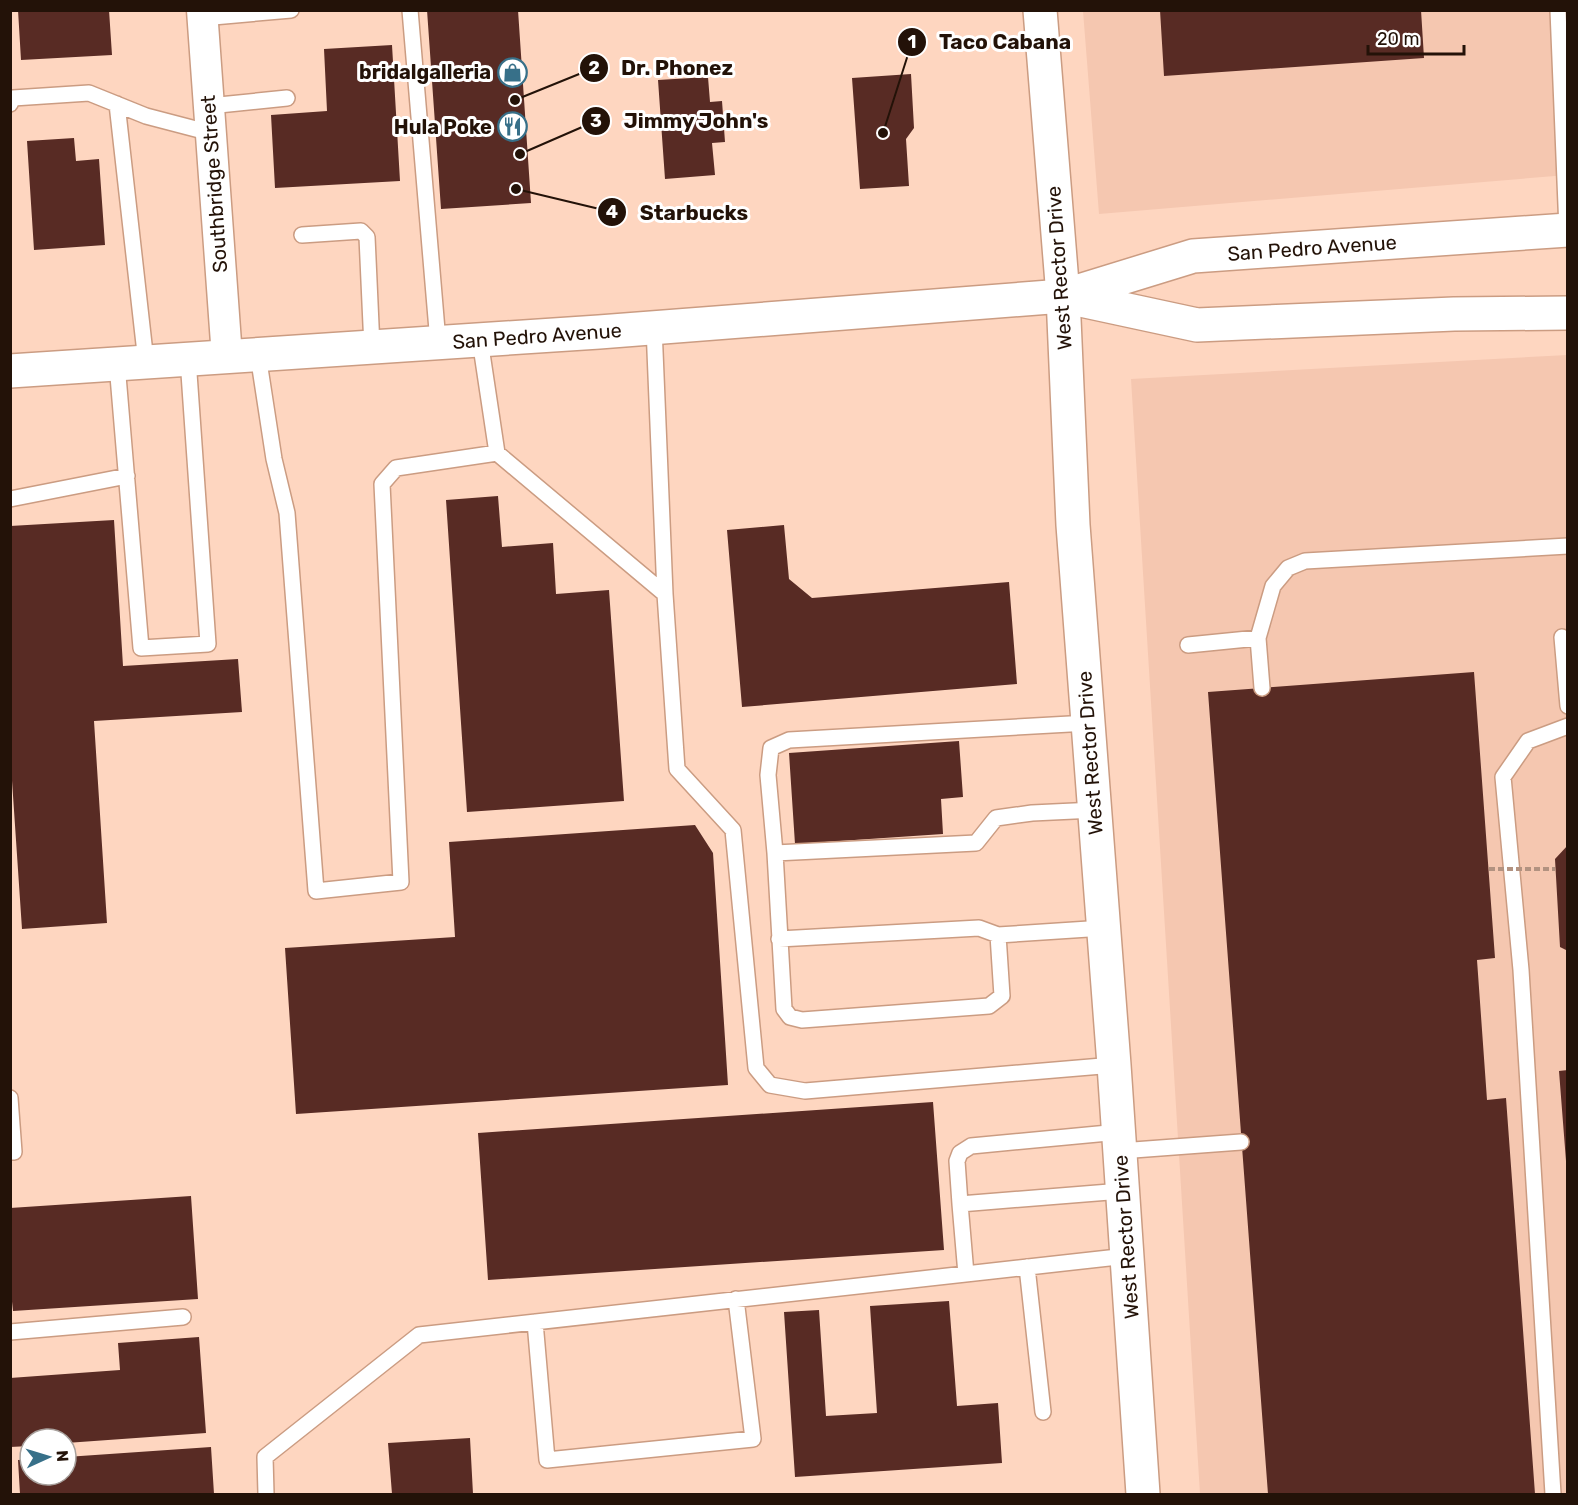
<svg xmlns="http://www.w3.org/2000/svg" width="1578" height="1505" font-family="Rubik,sans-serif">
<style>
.built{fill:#f5c7b0}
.building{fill:#582b24}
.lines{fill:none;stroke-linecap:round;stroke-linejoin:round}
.lane-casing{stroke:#cb9c82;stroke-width:18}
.street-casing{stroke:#cb9c82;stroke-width:33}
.secondary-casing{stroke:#cb9c82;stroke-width:36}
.primary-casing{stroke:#cb9c82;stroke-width:36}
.lane{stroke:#fff;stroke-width:15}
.street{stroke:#fff;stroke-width:30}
.secondary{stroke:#fff;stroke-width:33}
.primary{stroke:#fff;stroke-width:33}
.path-bridge{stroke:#b29280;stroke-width:4;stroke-dasharray:6 3;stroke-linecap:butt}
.labels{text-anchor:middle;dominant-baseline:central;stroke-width:6;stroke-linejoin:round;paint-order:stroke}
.poi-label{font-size:20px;font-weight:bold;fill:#231208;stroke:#fff;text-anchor:end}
.street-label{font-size:20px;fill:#231208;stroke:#fff}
.leader{fill:none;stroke:#231208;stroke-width:2}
.callout-dot{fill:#231208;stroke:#fff;stroke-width:2}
.mark-label{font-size:18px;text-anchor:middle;font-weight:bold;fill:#fff}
.callout-label{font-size:21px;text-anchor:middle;font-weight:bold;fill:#231208;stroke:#fff;stroke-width:6;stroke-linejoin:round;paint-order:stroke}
</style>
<rect width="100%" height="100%" fill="#fed6c0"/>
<path class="built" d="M1083,11h484v164l-468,39z
M1567,355v1139h-367l-69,-1115z"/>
<path class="building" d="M18,10h91l3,45 -91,5z
M427,10h91l13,193 -90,6z
M1160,10h261l3,48 -260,18z
M392,45l8,136 -125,7 -4,-73 56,-4 -3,-62z
M911,74l3,54 -8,11 3,47 -49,3 -8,-111z
M708,77l2,25 12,-1 3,41 -13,1 3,32 -50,4 -7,-99z
M74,138l2,23 23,-2 6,86 -71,5 -7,-109z
M498,496l4,51 51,-4 3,51 53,-4 15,211 -157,11 -21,-312z
M114,520l9,146 115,-7 4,53 -148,9 13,202 -85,6 -12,-178v-225z
M784,525l5,54 23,19 197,-16 8,102 -275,23 -15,-177z
M1474,672l21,286 -18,2 10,140 19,-2 29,396h-267l-60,-802z
M959,741l4,56 -22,2 2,35 -148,10 -6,-91z
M695,825l18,28 15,232 -432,29 -11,-166 170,-11 -6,-95z
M1568,845v106l-8,-4 -5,-88z
M1568,1070v91h-2l-7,-90z
M933,1102l11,148 -456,30 -10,-147z
M191,1196l7,103 -185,12 -3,-28v-75z
M949,1301l8,105 41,-3 4,60 -207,14 -11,-165 35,-2 7,106 51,-3 -7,-107z
M199,1337l7,96 -140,10v-4h-36v7l-20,1v-69l110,-8 -2,-27z
M470,1438l3,56h-81l-4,-51z
M211,1447l3,47h-194l-2,-34 12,-1v16h36v-18z"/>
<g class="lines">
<defs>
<path id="lane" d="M410,10l28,332
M1558,10l9,220
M202,18l89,-8
M10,104l3,-6 76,-5 57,23 65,17
M117,104l29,258
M209,106l78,-8
M302,235l59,-4 6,6 5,110
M654,327l11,267
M258,355l16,104 13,54 29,378 85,-9 -19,-398 14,-16 101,-15 -17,-113
M117,364l24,284 67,-4 -20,-285
M497,453l168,141 12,175 56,61 23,238 14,17 35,6 309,-26
M10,499l117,-23
M1562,637l6,69
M1188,645l70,-7
M1262,688l-4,-50 15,-52 15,-18 17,-7 263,-15
M1088,723l-299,17 -18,8 -3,27 7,78 201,-10 20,-25 36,-5 63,-3
M775,853l9,156 6,8 12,3 187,-14 13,-10 -4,-61 106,-7
M779,939l200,-11 19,7
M10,1098l4,54h-4
M1119,1132l-148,14 -11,7 -3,8 3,43 162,-13
M1120,1151l121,-9
M960,1204l6,70
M1027,1267l16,145
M535,1322l12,138 206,-21 -17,-140
M10,1332l173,-15
M266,1494l-1,-37 154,-122 708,-79
M1553,1494l-32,-524 -18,-193 25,-36 40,-15"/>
<path id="street" d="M202,10l25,347"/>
<path id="secondary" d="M1040,10l23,286 10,229 41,540 29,429"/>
<path id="primary" d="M1067,297l130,28 257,-11 114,-1
M10,371l589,-39 464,-36 130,-40 375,-26"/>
</defs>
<use href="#lane" class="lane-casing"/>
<use href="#street" class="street-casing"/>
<use href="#secondary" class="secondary-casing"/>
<use href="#primary" class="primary-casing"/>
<use href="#lane" class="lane"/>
<use href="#street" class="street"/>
<use href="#secondary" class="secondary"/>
<use href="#primary" class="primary"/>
<path class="path-bridge" d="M1489,869h66"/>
</g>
<defs>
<symbol id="shop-ring" viewBox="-11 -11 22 22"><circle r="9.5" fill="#fff" stroke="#377089" stroke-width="1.5"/><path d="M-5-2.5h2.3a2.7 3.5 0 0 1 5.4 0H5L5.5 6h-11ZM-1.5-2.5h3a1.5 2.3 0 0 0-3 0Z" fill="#377089"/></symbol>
<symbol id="restaurant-ring" viewBox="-11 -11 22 22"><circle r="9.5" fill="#fff" stroke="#377089" stroke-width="1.5"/><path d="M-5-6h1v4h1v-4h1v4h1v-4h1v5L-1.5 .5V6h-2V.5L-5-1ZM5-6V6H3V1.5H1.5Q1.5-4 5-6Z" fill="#377089"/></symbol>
</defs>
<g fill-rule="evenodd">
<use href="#shop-ring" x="496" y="56" width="33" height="33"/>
<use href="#restaurant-ring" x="496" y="110" width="33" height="33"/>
</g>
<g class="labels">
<g class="poi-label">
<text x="491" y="72">bridalgalleria</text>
<text x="492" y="127">Hula Poke</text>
</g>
<g class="street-label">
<text transform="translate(214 184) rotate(-94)">Southbridge Street</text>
<text transform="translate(1312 248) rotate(-4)">San Pedro Avenue</text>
<text transform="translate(1059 268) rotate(-94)">West Rector Drive</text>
<text transform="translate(537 336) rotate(-4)">San Pedro Avenue</text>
<text transform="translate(1090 753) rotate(-94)">West Rector Drive</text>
<text transform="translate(1126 1237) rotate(-94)">West Rector Drive</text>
</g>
</g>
<path class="leader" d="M883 133L912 42M515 100L594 68M520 154L596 121M516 189L612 212"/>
<g class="callout-dot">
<circle cx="883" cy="133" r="6"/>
<circle cx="515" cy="100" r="6"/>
<circle cx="520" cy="154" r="6"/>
<circle cx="516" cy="189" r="6"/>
<circle cx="912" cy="42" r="15"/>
<circle cx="594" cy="68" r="15"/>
<circle cx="596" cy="121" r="15"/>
<circle cx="612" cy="212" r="15"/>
</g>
<g class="mark-label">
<text x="912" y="48">1</text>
<text x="594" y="74">2</text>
<text x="596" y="127">3</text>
<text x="612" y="218">4</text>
</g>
<g class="callout-label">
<text x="1005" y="49">Taco Cabana</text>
<text x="677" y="75">Dr. Phonez</text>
<text x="696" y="128">Jimmy John's</text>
<text x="694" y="220">Starbucks</text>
</g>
<rect width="1578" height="1505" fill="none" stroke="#231208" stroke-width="24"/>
<g transform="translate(48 1457) rotate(86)"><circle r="28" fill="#ffffff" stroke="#a7a09c" stroke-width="1.5"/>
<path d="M0-4.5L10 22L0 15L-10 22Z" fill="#377089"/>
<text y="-9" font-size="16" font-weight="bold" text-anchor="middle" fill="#231208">N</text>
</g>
<path d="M1368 45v9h96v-9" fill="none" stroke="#231208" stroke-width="3"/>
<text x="1377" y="45" font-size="18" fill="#231208" stroke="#ffffff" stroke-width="4.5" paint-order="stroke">20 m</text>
</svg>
